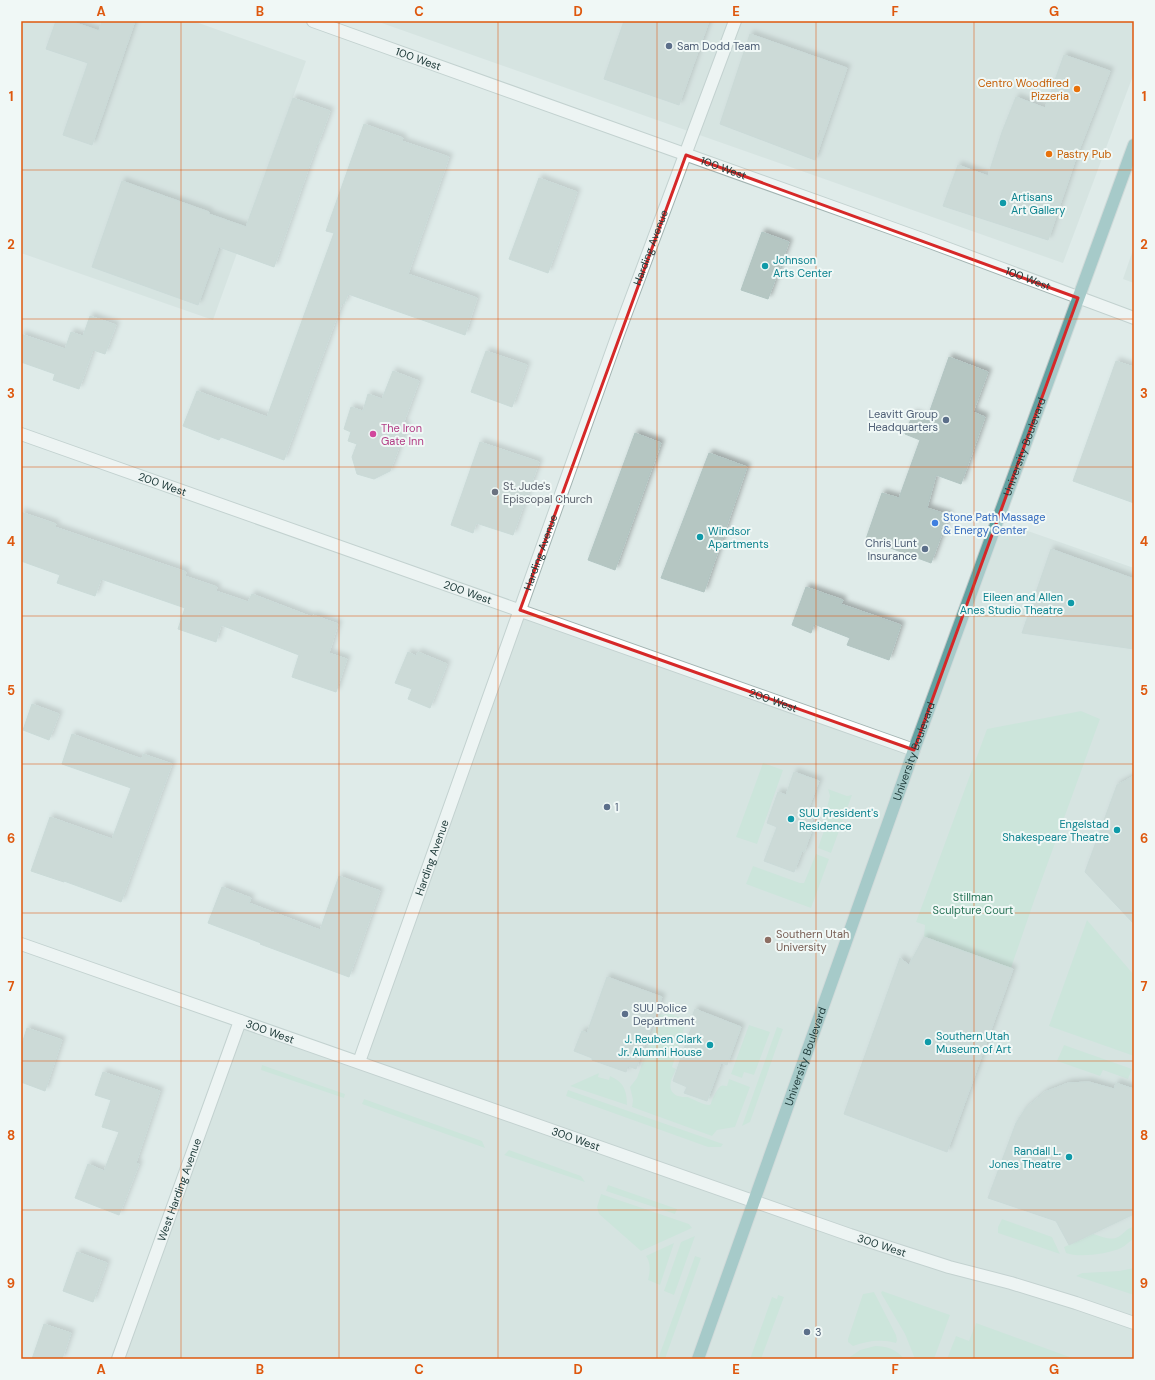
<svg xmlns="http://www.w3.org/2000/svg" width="1155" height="1380" font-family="'DM Sans',sans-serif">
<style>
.built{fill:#cddbd8}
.green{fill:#b7ddcb}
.building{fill:#b5c6c2;stroke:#b2c5c2;filter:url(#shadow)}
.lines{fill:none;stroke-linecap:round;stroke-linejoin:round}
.minor-casing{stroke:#a2b3b1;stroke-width:14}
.major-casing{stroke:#c1c8c8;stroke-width:14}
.minor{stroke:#fff;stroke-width:12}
.major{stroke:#62a2a2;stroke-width:12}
.marked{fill:none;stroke:#d62828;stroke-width:3;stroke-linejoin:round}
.grid{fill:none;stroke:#de580e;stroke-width:1;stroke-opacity:0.55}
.service-dot{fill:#5c6f8a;stroke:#f0f8f6;stroke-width:1.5}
.food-dot{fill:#e8710a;stroke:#f0f8f6;stroke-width:1.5}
.culture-dot{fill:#0f9aa8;stroke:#f0f8f6;stroke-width:1.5}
.hotel-dot{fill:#d1479c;stroke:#f0f8f6;stroke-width:1.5}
.worship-dot{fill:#6b7280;stroke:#f0f8f6;stroke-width:1.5}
.shop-dot{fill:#3f7fe0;stroke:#f0f8f6;stroke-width:1.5}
.education-dot{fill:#8d6e63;stroke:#f0f8f6;stroke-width:1.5}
.labels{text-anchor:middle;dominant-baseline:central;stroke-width:4;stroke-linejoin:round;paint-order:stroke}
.service-label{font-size:11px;fill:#4e5e75;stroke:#f0f8f6;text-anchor:start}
.street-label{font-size:11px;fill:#203c3b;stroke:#f0f8f6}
.food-label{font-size:11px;fill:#c56008;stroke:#f0f8f6;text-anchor:end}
.culture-label{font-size:11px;fill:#0d838f;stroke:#f0f8f6;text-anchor:start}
.hotel-label{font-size:11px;fill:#b23c85;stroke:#f0f8f6;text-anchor:start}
.worship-label{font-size:11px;fill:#5b616d;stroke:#f0f8f6;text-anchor:start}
.shop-label{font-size:11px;fill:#366cbe;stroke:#f0f8f6;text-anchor:start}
.park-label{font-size:11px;fill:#297458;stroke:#f0f8f6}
.education-label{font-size:11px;fill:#785e54;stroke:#f0f8f6;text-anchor:start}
.neatline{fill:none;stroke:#de580e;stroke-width:1.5}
.grid-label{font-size:13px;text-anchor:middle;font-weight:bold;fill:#de580e}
</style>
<defs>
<filter id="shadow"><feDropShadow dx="3.5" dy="-3.5" stdDeviation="2" flood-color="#0004"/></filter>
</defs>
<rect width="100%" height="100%" fill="#dfebe9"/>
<path class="built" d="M21,21h172l113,40 -93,259 -192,-67z
M376,21h758v52l-71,190z
M1134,247v36l-11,-4z
M996,523l27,10 2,-3 109,38v791h-1016l122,-338 118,41 162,-452 394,140z"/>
<path class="green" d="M1081,711l19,8 -66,182 -23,67 -87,-31 1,-12 -9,-3 71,-193z
M763,763l20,7 -26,74 -21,-7z
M828,789l19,7 5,-1 -21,58 -13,-5 9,-26 -1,-11 4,-15z
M816,854l13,5 -18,49 -65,-24 7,-18 47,17h4z
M1087,920l47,55v81l-85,-30z
M666,1012l21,8c0,5 -3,7 -4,12 -2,7 -2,12 -7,18l1,2 -5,15 4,2c-4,9 -11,22 2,27 3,1 6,1 10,1 7,3 13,7 21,8l2,-1c0,-3 7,-17 10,-18 2,-1 4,0 6,0l2,-7 21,8 -15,40 -18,3 -5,6 -80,-29 1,-7 -3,-13 7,-9 23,-64 4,1z
M749,1025l21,7 -16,43 -10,-3 -2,6 -11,-4z
M777,1027l6,2 -33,93 -8,4z
M1064,1045l68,24 -4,10 -25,-9 -3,6 -43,-15z
M262,1065l83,29 -1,4 -83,-28z
M599,1073l-1,4 11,3 1,-4c14,6 17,15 17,29l-57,-19z
M568,1090l155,54 -2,3h-13l-142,-51z
M364,1099l118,42 3,7 -123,-44z
M509,1150l72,26 4,6 -81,-27z
M608,1185l69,24 -2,5 -69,-23z
M601,1194l88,30 3,4 -51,23 -42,-37 -2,-7z
M1002,1219l50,18 8,17 -62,-21v-6z
M1134,1227v12c-5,2 -8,7 -13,9 -12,6 -43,10 -55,5l-2,-6 29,-13c8,2 16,7 25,3 6,-3 8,-9 16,-10z
M695,1236l-21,59 -10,-4 17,-49z
M674,1243l-14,42 -12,-5c2,-8 3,-17 -2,-24z
M695,1256l6,2 -36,101h-7z
M1134,1268v27l-58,-19 6,-3 37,-2z
M882,1291l68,24 -16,44h-19l-10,-25 -24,-41z
M874,1292l22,43 1,5 -1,3c-16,-4 -28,-2 -43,3l-5,-4v-3l15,-45z
M778,1295l6,2 -23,62h-11l22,-62 5,2z
M976,1323l99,36h-128l9,-23 13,5z
M875,1346c12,0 21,3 29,13h-57l13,-9z"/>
<path class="building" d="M56,21h14l29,10 3,-10h33l-43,124 -29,-10 25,-72 -42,-14z
M624,21h85l-30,84 -75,-26z
M750,34l97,34 -32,92 -95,-36z
M1064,55l46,16 -34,87 -28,82 -105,-34 15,-41 30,11 14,-44 14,-35 29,11z
M293,98l37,13 -12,33h-1l-43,123 -55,-20 -21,58 -106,-38 30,-86 87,31v2l37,13z
M364,124l39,14 -1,3 47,16 -41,117 69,24 -12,37 -117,-41 -4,10 -2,-1 -58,157 -63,-23 -2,3 -36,-14 14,-35 70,26 67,-184 -8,-2z
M539,178l38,14 -29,81 -39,-14z
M762,232l27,10 -21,57 -27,-9z
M90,316l26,9 -11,29 -12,-4 -14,39 -26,-9 2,-6 -34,-12v-28l44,15 6,-17 12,4z
M486,351l41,14 -15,42 -41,-15z
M949,357l39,15 -15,40 12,5 -24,67 -25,-9 -9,33 22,7 -18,48 -65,-24 16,-46 17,5 21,-58 -15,-6 8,-20 14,5z
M1116,361l18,6v136l-61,-22z
M393,371l26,10 -16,43 4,2 -17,45 -16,8 -17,-5 -5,-17 5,-13 -9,-3 3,-9 -7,-3 7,-22 12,4 5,-17 14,5z
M635,433l26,10 -46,127 -27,-10z
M480,442l59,20 -26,73 -37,-12 -3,10 -22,-8z
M709,453l38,14 -43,125 -43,-14z
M21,512l35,12 -1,3 131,45 -1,4 32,11 -1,4 32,11 4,-8 60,23 1,-2 25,9 -9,29 18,6 -11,33 -44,-15 7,-22 -78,-30 -5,17 -38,-13 7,-21 -84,-29 -6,17 -38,-13 3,-8 -39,-14z
M1051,549l83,30v70l-112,-16z
M806,587l37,13 -2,4 60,21 -12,35 -42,-15 3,-7 -36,-14 -3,9 -19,-8z
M408,652l8,4 2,-4 29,12 -17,44 -22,-9 4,-10 -17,-6z
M32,704l27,10 -10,26 -26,-10z
M72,734l70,25 1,-5 29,10 -51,138 -57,-21v1l-33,-11 19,-54 62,22 19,-51 -69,-24z
M794,772l25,9 -12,31 7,3 -4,11 3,1 -9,25 -2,-1 -8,21 -30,-11 13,-34 -10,-4 11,-31 8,3z
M1134,776v148l-49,-52 32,-87z
M339,876l41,15 -31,86 -89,-33 1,-1 -53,-20 14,-36 29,11 -2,5 71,27z
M924,937l89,32 -66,183 -103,-38 56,-156 9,7z
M607,977l55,20 -26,72 -8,-3 -2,6 -34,-12v-2l-18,-7 8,-20 5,2z
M695,1009l46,18 -14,38 -6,-2 -14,38 -23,-8 3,-6 -14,-6 19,-55 -3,-1z
M27,1028l35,12 -17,51 -24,-9v-35z
M103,1072l57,19 -24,72 3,1 -20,51 -44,-17 13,-34 16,7 15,-39 -17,-5 9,-27 -16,-5z
M1089,1082l25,7 2,-6 18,6v125l-65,31 -13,-24 -68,-23 28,-75 9,-14 20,-17 23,-9z
M77,1252l30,11 -14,39 -30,-11z
M44,1324l27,9 -9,26h-30z"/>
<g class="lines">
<defs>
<g id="minor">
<path id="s1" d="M313,21l609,218 212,79"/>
<path id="s2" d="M21,434l893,316"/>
<path id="s3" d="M21,944l829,291 99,32 62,16 65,20 58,20"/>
<path id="s4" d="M359,1062l258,-725 118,-316"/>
<path id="s5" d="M118,1359l122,-338"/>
</g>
<g id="major">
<path id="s6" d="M698,1359l216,-609 220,-605"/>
</g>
</defs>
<use href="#minor" class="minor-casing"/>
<use href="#major" class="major-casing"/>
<use href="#minor" class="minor"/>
<use href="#major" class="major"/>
</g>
<path d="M0 0H1155V1380H0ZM686,155l392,143 -164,452 -394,-140z" fill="#dfebe9" fill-opacity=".55" fill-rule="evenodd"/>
<path class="marked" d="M686,155l392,143 -164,452 -394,-140z"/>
<path class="grid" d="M181,21v1338M339,21v1338M498,21v1338M657,21v1338M816,21v1338M974,21v1338M21,170h1113M21,319h1113M21,467h1113M21,616h1113M21,764h1113M21,913h1113M21,1061h1113M21,1210h1113"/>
<g class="service-dot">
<circle cx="669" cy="46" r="4"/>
<circle cx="946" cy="420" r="4"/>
<circle cx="925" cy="549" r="4"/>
<circle cx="607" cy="807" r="4"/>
<circle cx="625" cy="1014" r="4"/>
<circle cx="807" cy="1332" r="4"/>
</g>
<g class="food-dot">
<circle cx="1077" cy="89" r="4"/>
<circle cx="1049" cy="154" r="4"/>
</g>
<g class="culture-dot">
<circle cx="1003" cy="203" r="4"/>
<circle cx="765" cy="266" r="4"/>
<circle cx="700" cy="537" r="4"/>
<circle cx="1071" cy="603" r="4"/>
<circle cx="791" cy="819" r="4"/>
<circle cx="1117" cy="830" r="4"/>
<circle cx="928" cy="1042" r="4"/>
<circle cx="710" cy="1045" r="4"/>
<circle cx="1069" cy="1157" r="4"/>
</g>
<circle class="hotel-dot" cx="373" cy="434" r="4"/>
<circle class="worship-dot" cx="495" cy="492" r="4"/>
<circle class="shop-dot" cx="935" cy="523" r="4"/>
<circle class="education-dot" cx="768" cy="940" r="4"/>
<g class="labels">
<g class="service-label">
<text x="677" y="46">Sam Dodd Team</text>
<text x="938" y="414" text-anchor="end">Leavitt Group<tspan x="938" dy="13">Headquarters</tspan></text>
<text x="917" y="543" text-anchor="end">Chris Lunt<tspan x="917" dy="13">Insurance</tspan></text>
<text x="615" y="807">1</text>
<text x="633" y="1008">SUU Police<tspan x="633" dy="13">Department</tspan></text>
<text x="815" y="1332">3</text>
</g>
<g class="street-label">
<text stroke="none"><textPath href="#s1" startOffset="112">100 West</textPath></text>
<text stroke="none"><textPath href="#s1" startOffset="436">100 West</textPath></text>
<text stroke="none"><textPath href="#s4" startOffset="865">Harding Avenue</textPath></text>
<text stroke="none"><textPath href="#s1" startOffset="760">100 West</textPath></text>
<text stroke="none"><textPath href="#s6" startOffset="969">University Boulevard</textPath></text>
<text stroke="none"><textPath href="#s2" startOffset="150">200 West</textPath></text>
<text stroke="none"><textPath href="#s4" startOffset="541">Harding Avenue</textPath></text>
<text stroke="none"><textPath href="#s2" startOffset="474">200 West</textPath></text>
<text stroke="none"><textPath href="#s2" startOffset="798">200 West</textPath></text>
<text stroke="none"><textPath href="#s6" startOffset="645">University Boulevard</textPath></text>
<text stroke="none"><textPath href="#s4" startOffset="217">Harding Avenue</textPath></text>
<text stroke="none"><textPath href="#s3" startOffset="264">300 West</textPath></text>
<text stroke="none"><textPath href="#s6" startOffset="321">University Boulevard</textPath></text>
<text stroke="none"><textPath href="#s3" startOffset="588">300 West</textPath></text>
<text stroke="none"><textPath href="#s5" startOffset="180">West Harding Avenue</textPath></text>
<text stroke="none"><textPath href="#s3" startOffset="912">300 West</textPath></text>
</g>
<g class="food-label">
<text x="1069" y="83">Centro Woodfired<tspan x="1069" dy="13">Pizzeria</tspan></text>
<text x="1057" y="154" text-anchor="start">Pastry Pub</text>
</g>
<g class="culture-label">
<text x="1011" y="197">Artisans<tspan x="1011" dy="13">Art Gallery</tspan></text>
<text x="773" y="260">Johnson<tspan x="773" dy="13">Arts Center</tspan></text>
<text x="708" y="531">Windsor<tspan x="708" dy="13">Apartments</tspan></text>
<text x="1063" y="597" text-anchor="end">Eileen and Allen<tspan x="1063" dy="13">Anes Studio Theatre</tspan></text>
<text x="799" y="813">SUU President's<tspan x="799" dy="13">Residence</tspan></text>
<text x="1109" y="824" text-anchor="end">Engelstad<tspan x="1109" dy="13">Shakespeare Theatre</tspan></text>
<text x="936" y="1036">Southern Utah<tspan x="936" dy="13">Museum of Art</tspan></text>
<text x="702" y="1039" text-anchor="end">J. Reuben Clark<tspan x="702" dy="13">Jr. Alumni House</tspan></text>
<text x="1061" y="1151" text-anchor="end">Randall L.<tspan x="1061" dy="13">Jones Theatre</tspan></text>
</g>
<g class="hotel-label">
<text x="381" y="428">The Iron<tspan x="381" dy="13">Gate Inn</tspan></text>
</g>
<g class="worship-label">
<text x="503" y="486">St. Jude's<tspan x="503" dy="13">Episcopal Church</tspan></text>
</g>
<g class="shop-label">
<text x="943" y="517">Stone Path Massage<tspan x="943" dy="13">&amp; Energy Center</tspan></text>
</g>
<g class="park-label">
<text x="973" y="897">Stillman<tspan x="973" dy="13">Sculpture Court</tspan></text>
</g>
<g class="education-label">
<text x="776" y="934">Southern Utah<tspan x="776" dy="13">University</tspan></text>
</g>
</g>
<rect width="1155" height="1380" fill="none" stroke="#f0f8f6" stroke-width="44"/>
<rect x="22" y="22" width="1111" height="1336" class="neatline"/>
<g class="grid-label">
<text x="101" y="16">A</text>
<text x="260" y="16">B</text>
<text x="419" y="16">C</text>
<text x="578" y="16">D</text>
<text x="736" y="16">E</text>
<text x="895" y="16">F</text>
<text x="1054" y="16">G</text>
<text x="11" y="101">1</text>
<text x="1144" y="101">1</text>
<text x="11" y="249">2</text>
<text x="1144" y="249">2</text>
<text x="11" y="398">3</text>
<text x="1144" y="398">3</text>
<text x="11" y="546">4</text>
<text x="1144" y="546">4</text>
<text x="11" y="695">5</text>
<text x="1144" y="695">5</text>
<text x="11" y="843">6</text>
<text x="1144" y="843">6</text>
<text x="11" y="991">7</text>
<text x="1144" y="991">7</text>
<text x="11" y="1140">8</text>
<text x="1144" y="1140">8</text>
<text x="11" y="1288">9</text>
<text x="1144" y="1288">9</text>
<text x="101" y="1374">A</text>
<text x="260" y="1374">B</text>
<text x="419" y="1374">C</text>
<text x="578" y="1374">D</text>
<text x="736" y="1374">E</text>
<text x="895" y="1374">F</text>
<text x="1054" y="1374">G</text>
</g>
</svg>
